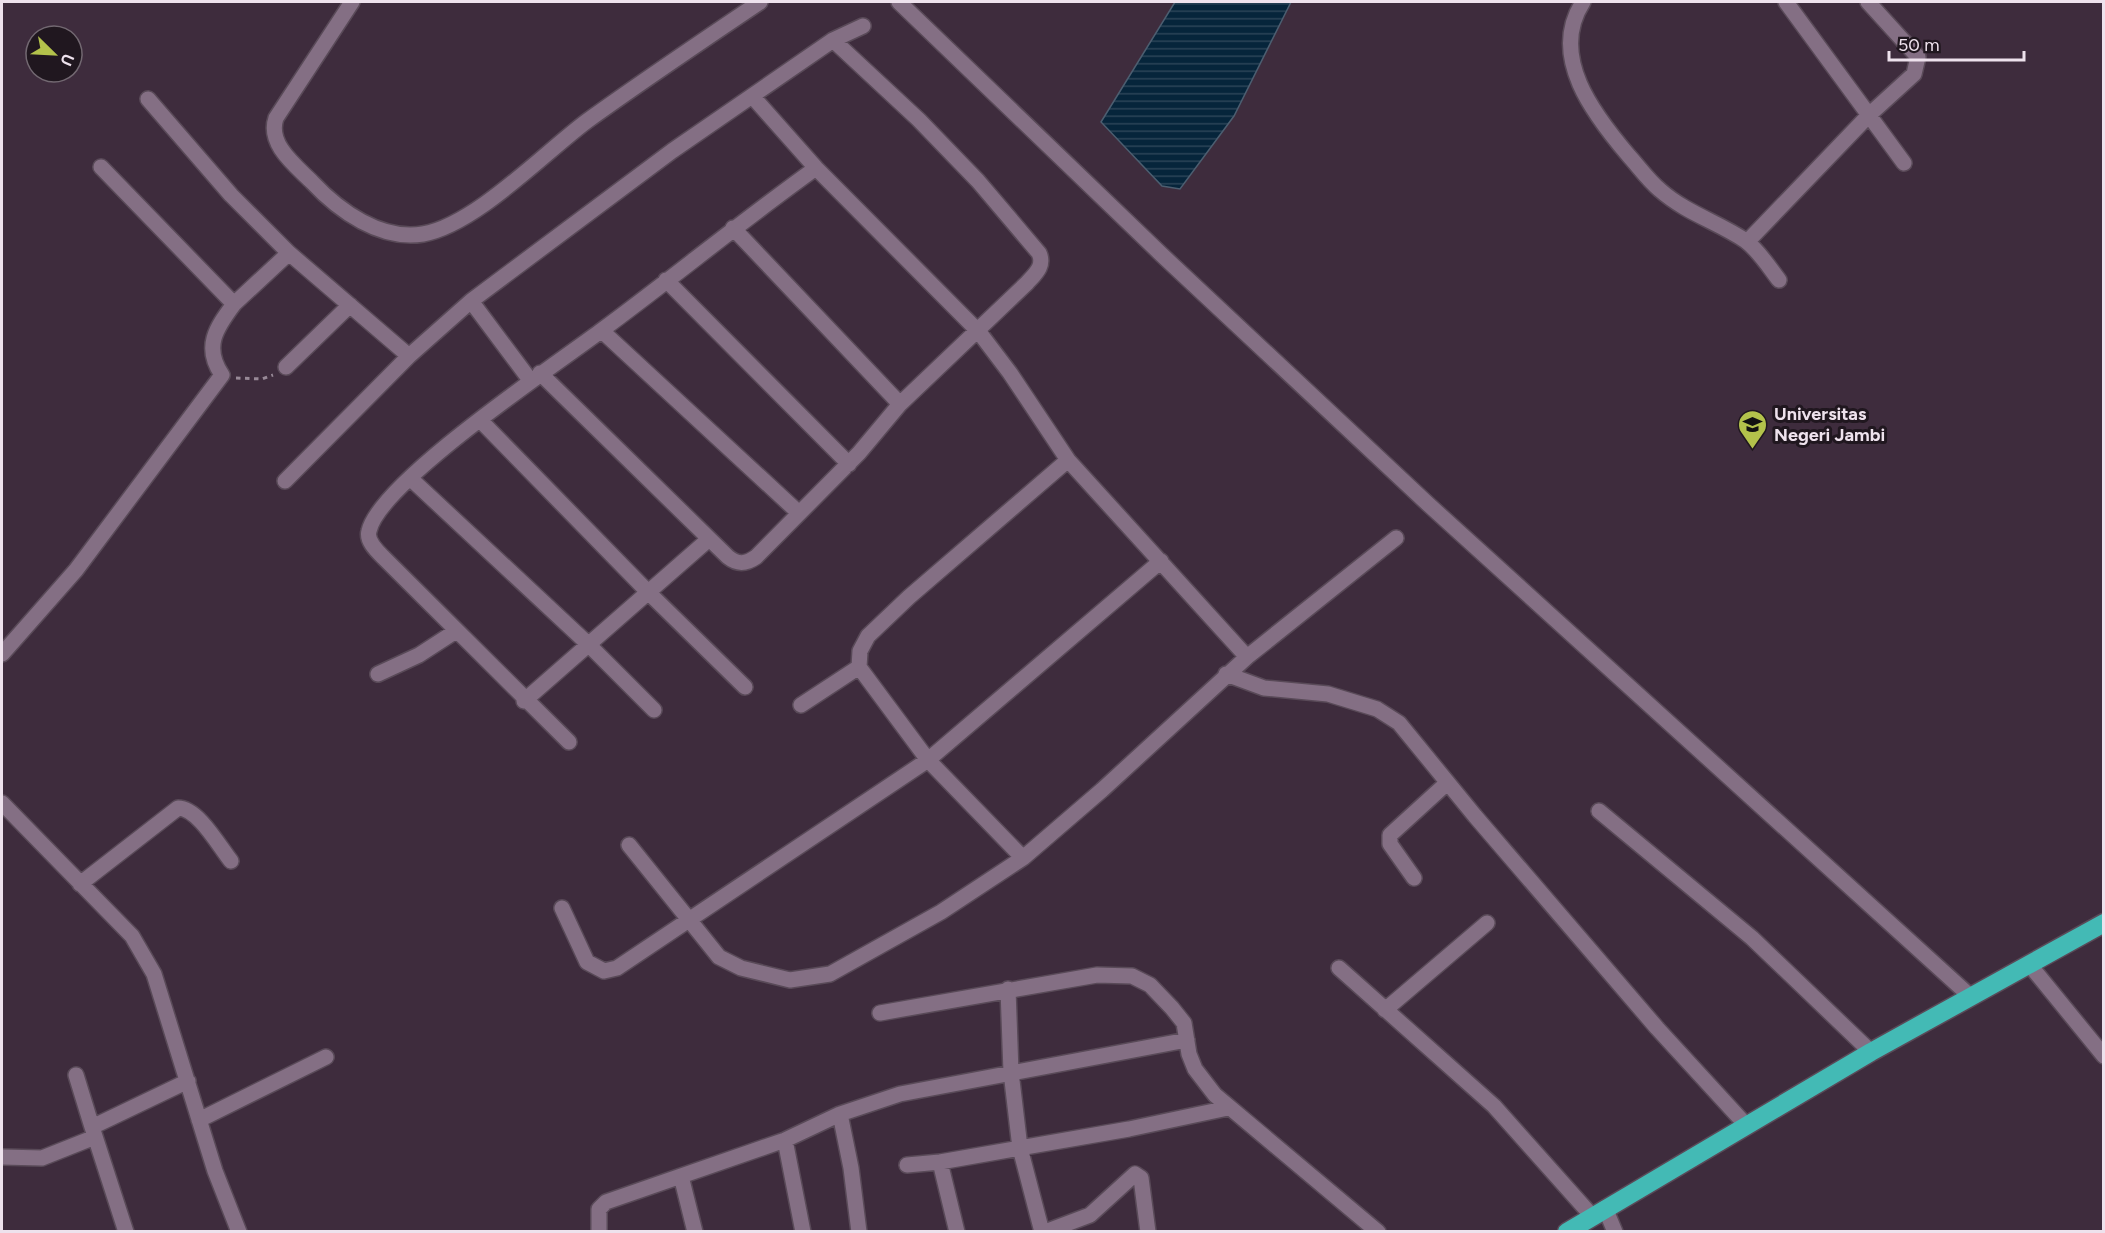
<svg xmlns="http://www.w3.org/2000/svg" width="2105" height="1233" font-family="Figtree,sans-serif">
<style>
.water{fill:url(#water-rules);stroke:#4c5e70;stroke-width:1.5}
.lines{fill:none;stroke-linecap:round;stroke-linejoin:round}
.minor-casing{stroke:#594a58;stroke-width:18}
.highway-casing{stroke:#594a58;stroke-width:21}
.path{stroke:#988997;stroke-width:3;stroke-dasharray:4.5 4.5;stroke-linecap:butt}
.minor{stroke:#846f84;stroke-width:15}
.highway{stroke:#43bab5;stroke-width:18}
.labels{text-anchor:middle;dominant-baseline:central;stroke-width:6;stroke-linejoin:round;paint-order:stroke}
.poi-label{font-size:18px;font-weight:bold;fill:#eee2ed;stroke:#20171f;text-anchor:start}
</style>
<defs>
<pattern id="water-rules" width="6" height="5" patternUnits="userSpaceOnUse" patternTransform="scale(1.5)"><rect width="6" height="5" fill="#06253b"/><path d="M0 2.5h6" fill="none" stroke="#2b4458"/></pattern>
</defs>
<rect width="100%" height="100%" fill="#3e2c3d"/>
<path class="water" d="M1175,2h116l-57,114 -54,73 -18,-3 -61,-64z"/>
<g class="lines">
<defs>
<path id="minor" d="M352,2l-76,116c-9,26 19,47 36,64 27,29 69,59 111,52 52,-9 121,-81 164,-113 57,-41 115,-80 173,-119
M899,2l263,253 266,249 542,492
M1583,2c-35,54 11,113 46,154 10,11 19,24 31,34 26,23 58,32 86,51 13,10 23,26 33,39
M1786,2l118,161
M753,97l63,71 163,164 31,41 58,87 179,197
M148,99l83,96 58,58 120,103
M101,167l133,137 55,-51
M733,228l167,176
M1747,242l122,-127 45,-41 4,-17 -50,-55
M666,280l183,184
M471,301l59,79
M602,331l197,182
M286,367l64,-62
M540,373l188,184c10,8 18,7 28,0l103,-104 41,-49 127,-121c8,-9 18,-17 12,-30l-61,-72 -59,-61 -86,-80
M480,420l169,173 96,94
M410,478l177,165 67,67
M285,481l124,-125 62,-55 201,-150 161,-111 30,-14
M2,654l74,-84 146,-195c-19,-28 -6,-47 12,-71
M378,674l41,-19 37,-24
M1226,674l38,14 64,6 49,15 22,14 76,93 182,212 89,97
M524,701l185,-162
M801,705l58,-38
M569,742l-185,-184c-7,-7 -18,-17 -15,-27 10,-48 189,-168 233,-201 72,-53 141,-110 214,-162
M2,803l130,133 22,38 61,197 24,61
M1599,811l153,127 119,114
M629,845l90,112 22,11 49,12 40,-6 111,-62 82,-54 79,-68 145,-133 149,-119
M1023,858l-95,-98 233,-199
M1414,878l-24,-34v-9l57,-52
M80,884l98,-76c20,0 41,38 53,53
M562,908l25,54 17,9 13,-3 311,-208 -69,-93 1,-16 8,-15 41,-39 159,-137
M2029,964l75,92
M1339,968l155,138 98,110
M1008,989l3,83 9,76 22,84
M1385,1010l102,-87
M880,1013l217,-38 35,1 18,9 22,23 12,15 5,31 6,15 20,26 163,137
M76,1075l16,52
M840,1114l11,54 8,64
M199,1120l127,-63
M785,1140l18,92
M2,1157l40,1 53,-21
M940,1162l17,70
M907,1165l33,-3 189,-33 99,-21
M681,1176l14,56
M1605,1208l10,24
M126,1232l-34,-105 96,-46
M599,1232v-23l7,-7 179,-62 55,-26 60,-20 287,-54
M1045,1232l45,-17 45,-41 6,4 7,54"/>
<path id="highway" d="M1567,1232l304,-180 233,-129"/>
</defs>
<use href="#minor" class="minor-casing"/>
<use href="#highway" class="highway-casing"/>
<path class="path" d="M236,378l26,1 11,-4"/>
<use href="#minor" class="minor"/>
<use href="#highway" class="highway"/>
</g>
<defs>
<symbol id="university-pin" viewBox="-11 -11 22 30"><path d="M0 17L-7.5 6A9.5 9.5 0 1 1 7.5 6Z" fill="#b3c24b" stroke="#20171f"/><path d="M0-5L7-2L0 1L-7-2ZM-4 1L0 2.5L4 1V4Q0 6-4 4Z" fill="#111"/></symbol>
</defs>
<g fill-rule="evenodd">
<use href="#university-pin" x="1736" y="408" width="33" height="45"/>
</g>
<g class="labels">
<g class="poi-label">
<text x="1774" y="414">Universitas<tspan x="1774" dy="21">Negeri Jambi</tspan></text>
</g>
</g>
<rect width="2105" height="1233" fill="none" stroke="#eee2ed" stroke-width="6"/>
<g transform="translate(54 54) rotate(114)"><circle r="28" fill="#20171f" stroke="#726871" stroke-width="1.5"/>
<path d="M0-4.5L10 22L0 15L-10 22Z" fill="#b3c24b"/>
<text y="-9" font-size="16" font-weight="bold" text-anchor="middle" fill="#eee2ed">U</text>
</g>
<path d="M1889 51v9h135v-9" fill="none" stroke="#eee2ed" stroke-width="3"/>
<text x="1898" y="51" font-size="18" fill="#eee2ed" stroke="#20171f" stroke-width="4.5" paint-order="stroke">50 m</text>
</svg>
